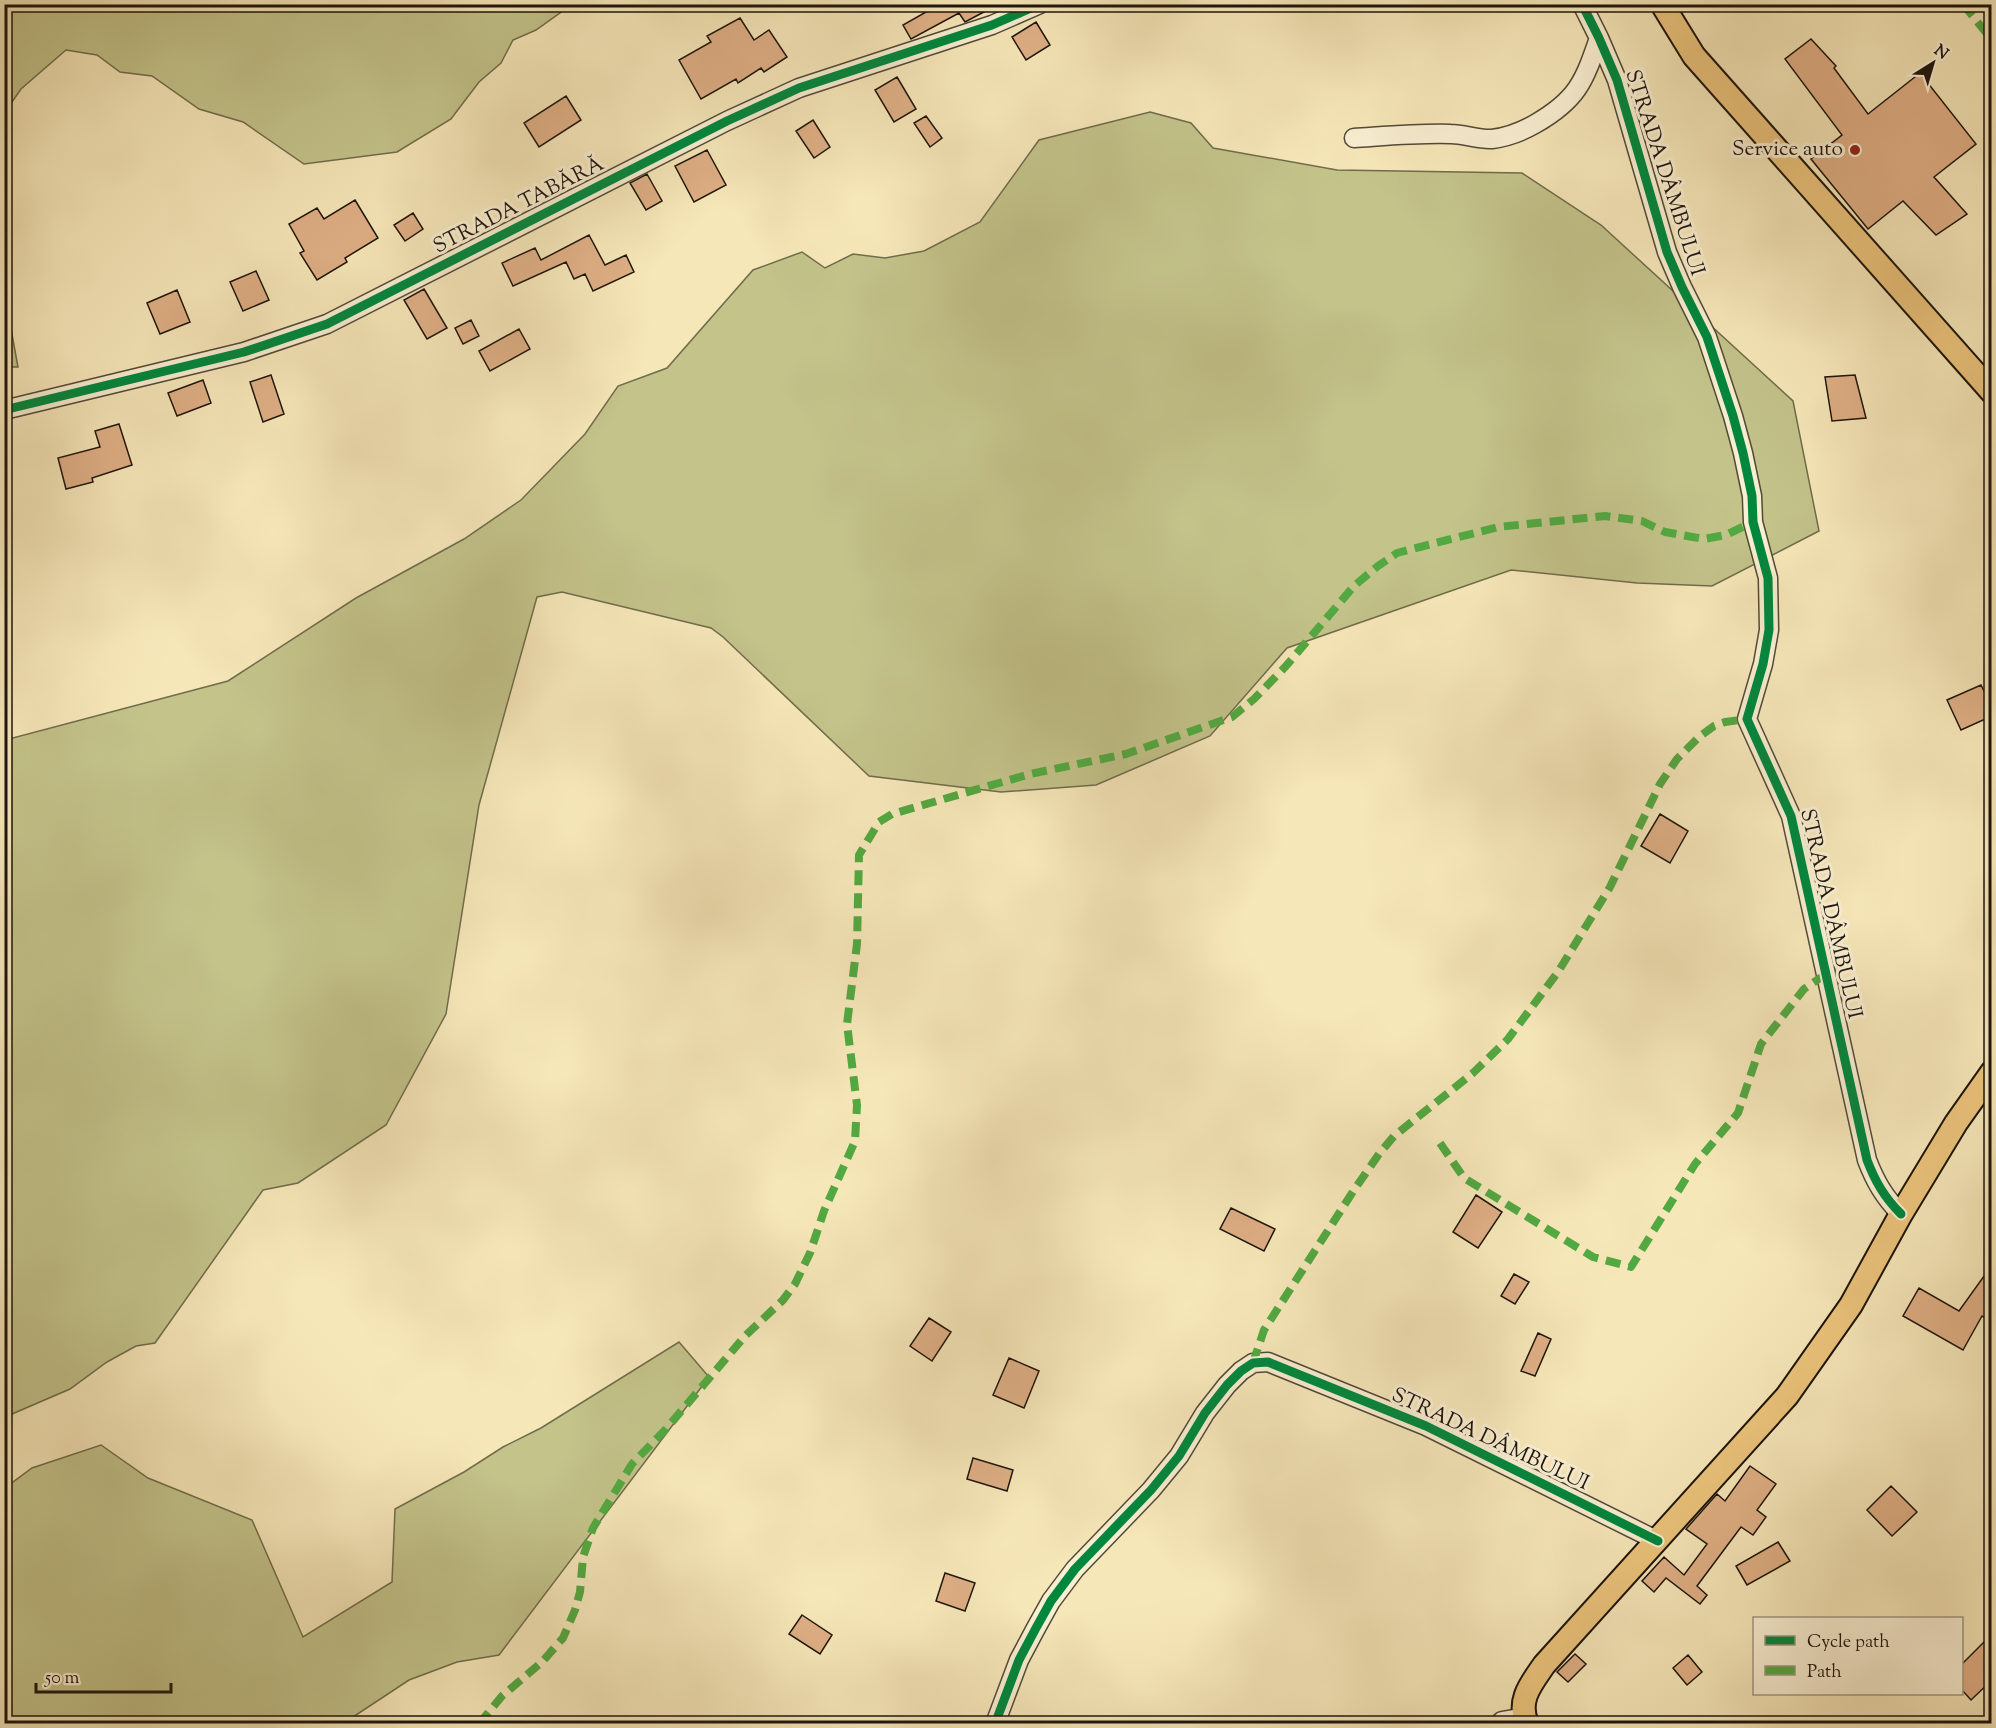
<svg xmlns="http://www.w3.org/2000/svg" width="1996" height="1728" font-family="'Sorts Mill Goudy',serif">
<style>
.green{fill:#c3c38a;stroke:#706c4c;stroke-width:1.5}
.building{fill:#dfaf85;stroke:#1d150d;stroke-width:1.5}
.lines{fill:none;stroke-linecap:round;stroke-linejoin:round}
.minor-casing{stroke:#534a38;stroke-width:21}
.major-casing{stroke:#1d150d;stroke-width:26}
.minor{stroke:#f9efd2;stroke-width:18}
.major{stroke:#ebc47c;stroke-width:22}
.quiet{stroke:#52a941;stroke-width:8;stroke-dasharray:15 8;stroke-linecap:butt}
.cycleway-casing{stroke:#f9efd2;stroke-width:13}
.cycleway{stroke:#00873e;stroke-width:9}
.poi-dot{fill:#8f2418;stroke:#f9efd2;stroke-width:2}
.labels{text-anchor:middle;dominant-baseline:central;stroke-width:6;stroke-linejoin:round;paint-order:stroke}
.poi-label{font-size:21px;fill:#1d150d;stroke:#f9efd2;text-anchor:end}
.street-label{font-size:21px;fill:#1d150d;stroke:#f9efd2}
</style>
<rect width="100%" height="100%" fill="#f6e7b9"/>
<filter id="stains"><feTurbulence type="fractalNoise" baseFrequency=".00333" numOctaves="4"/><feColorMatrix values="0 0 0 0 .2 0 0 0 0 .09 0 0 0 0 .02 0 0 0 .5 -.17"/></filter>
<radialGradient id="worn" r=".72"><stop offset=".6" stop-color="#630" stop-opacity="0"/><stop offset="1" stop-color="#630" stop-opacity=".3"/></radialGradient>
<path class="green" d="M5,4h566v1l-35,25 -23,10 -12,23 -22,19 -28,37 -54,33 -93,12 -61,-42 -44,-13 -47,-33 -32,-4 -23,-17 -31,-5 -45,39 -16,23z
M1150,112l41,11 22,25 124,22 185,3 79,52 192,176 26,130 -107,55 -75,-3 -126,-13 -224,78 -77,88 -114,49 -95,7 -132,-16 -146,-139 -12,-9 -149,-36 -25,5 -58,208 -33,209 -60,111 -88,58 -35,7 -108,153 -19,3 -29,16 -37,27 -65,28v-677l223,-59 128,-83 108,-59 57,-39 64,-66 33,-48 49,-18 86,-98 49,-18 23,16 28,-14 32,4 39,-7 56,-29 59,-82z
M4,305l3,2 11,60h-13z
M679,1342l30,35 -210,278 -42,7 -48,18 -65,43h-339v-235l27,-20 69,-23 47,33 104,42 51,117 89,-55 3,-73 69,-37 39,-25 38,-19z"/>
<path class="building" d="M940,4h59l-34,18 -6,-9 -48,26 -8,-14z
M740,18l14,22 15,-10 18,27 -23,15 -3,-4 -23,15 -2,-4 -35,20 -22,-39 32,-18 -4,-6z
M1036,22l14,23 -24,15 -14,-23z
M1811,39l25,27 -2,2 34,46 52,-41 56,71 -42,33 33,37 -31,21 -33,-34 -35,28 -57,-70 31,-24 -57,-76z
M897,77l19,32 -22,13 -19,-32z
M566,96l15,24 -42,27 -15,-24z
M926,116l16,22 -12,9 -16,-24z
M813,120l17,27 -16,11 -18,-27z
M707,150l19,35 -32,17 -19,-36z
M647,174l15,27 -16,9 -16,-27z
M355,200l23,38 -33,20 2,4 -30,18 -17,-27 4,-2 -15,-27 28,-16 7,11z
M413,213l10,16 -18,12 -11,-16z
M589,235l16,30 21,-10 8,17 -41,19 -8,-17 -11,5 -8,-17 -53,24 -11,-23 33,-15 6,12z
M256,271l13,29 -26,11 -13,-29z
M424,289l23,39 -20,11 -23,-39z
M177,290l13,32 -30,12 -13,-31z
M471,320l8,16 -16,8 -8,-16z
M519,329l11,20 -40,22 -11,-20z
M271,375l13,39 -21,8 -13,-40z
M1855,375l11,43 -34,3 -7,-44z
M203,380l8,23 -34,13 -9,-23z
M119,424l13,41 -40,13 1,4 -27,7 -8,-31 42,-11 -5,-16z
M1981,685l11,22v9l-31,14 -14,-30z
M1660,814l28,17 -18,32 -29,-17z
M1476,1195l26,17 -24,36 -25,-16z
M1231,1208l44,21 -11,22 -44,-22z
M1992,1265v58l-10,-7 -19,34 -60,-34 16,-28 40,23z
M1514,1274l15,8 -14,22 -14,-8z
M929,1318l22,14 -19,29 -22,-15z
M1538,1333l13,6 -16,37 -14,-5z
M1009,1358l30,13 -15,37 -31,-13z
M973,1458l40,12 -6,21 -40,-12z
M1750,1466l26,18 -19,26 9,7 -13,18 -12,-8 -44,59 10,9 -7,9 -34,-26 -12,14 -12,-11 22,-24 20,18 23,-31 -21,-15 31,-35 8,7z
M1891,1486l26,26 -25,24 -25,-26z
M1778,1542l12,19 -43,24 -11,-19z
M945,1573l30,10 -10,28 -29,-10z
M802,1615l30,20 -12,19 -31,-20z
M1984,1642l8,7v31l-21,20 -9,-10v-26z
M1575,1654l11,10 -18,18 -11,-10z
M1688,1655l14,17 -15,13 -14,-17z"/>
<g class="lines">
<defs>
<path id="minor" d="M1582,4l17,34 18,42 50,172 15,35 25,50 26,79 10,37 9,43 1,26 15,56 1,52 -6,34 -16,55 44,97 76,344c8,21 17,37 34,54
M1354,138c32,-2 64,-5 97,-4 13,0 28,6 41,5 16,-2 29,-7 43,-15 42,-24 49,-42 64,-86
M4,410l240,-58 83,-28 400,-203 72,-33 193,-63 48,-21
M995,1724l24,-64 17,-32 15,-27 24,-32 76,-79 28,-34 26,-43 22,-28 14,-14 12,-8 15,-1 158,64 232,115
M1499,1724l3,-3 23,-4"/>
<path id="major" d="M1662,4l32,52 298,336
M1527,1724c-10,-24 4,-40 17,-59l243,-269 64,-91 50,-91 55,-91 36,-51"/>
</defs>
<use href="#minor" class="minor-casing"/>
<use href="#major" class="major-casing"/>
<use href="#minor" class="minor"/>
<use href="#major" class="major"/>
<path class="quiet" d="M1963,4l29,36
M1440,1143l24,35 129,79 38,10 64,-103 43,-51 23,-69 43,-55 22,-15
M1253,1363l11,-33 90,-140 25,-36 15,-18 79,-63 35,-34 50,-67 52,-85 50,-103 17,-25 22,-22 15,-11 11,-4 22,-3
M479,1724l23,-28 40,-34 21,-24 12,-28 5,-18 3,-35 10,-29 39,-64 34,-35 79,-93 38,-36 12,-16 15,-31 14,-42 31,-70 2,-36 -10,-81 10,-80 2,-89 20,-33 13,-8 138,-40 96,-20 106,-37 22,-18 32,-33 68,-80 24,-20 19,-13 101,-26 107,-11 37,5 23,11 39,7 22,-4 27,-13"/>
<defs>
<path id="cycleway" d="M1582,4l17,34 18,42 50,172 15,35 25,50 26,79 10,37 9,43 1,26 15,56 1,52 -6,34 -16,55 44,97 76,344c8,21 17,37 34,54
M4,410l240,-58 83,-28 400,-203 72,-33 193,-63 48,-21
M995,1724l24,-64 17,-32 15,-27 24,-32 76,-79 28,-34 26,-43 22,-28 14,-14 12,-8 15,-1 158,64 232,115"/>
</defs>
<use href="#cycleway" class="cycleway-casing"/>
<use href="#cycleway" class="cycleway"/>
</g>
<circle class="poi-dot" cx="1855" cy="150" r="6"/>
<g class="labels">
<g class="poi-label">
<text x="1843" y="150">Service auto</text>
</g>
<g class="street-label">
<text transform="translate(1664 173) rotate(72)">STRADA DÂMBULUI</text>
<text transform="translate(519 206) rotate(-27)">STRADA TABĂRĂ</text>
<text transform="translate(1830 914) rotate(77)">STRADA DÂMBULUI</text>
<text transform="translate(1490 1440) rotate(25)">STRADA DÂMBULUI</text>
</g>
</g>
<rect width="1996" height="1728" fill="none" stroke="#f6e7b9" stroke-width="24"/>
<rect x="6" y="6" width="1984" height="1716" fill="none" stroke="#1d150d" stroke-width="3"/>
<rect x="12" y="12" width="1972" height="1704" fill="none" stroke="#1d150d" stroke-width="1.5"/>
<rect x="1753" y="1617" width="210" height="78" fill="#f9efd2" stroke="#a19883" stroke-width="1.5"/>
<rect x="1765" y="1636" width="30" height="9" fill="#00873e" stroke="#a19883" stroke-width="1.5"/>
<text x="1807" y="1647" font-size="18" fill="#1d150d">Cycle path</text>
<rect x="1765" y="1666" width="30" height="9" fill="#52a941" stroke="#a19883" stroke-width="1.5"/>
<text x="1807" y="1677" font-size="18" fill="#1d150d">Path</text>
<g transform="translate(1933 63) rotate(37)" stroke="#f9efd2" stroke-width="4.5" paint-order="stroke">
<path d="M0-4.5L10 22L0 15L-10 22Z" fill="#1d150d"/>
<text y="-9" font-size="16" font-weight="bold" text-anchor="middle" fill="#1d150d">N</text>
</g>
<path d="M36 1683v9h135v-9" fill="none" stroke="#1d150d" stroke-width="3"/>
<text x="45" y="1683" font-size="18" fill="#1d150d" stroke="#f9efd2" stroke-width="4.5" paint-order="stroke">50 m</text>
<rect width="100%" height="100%" filter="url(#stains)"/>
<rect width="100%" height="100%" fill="url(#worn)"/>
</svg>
